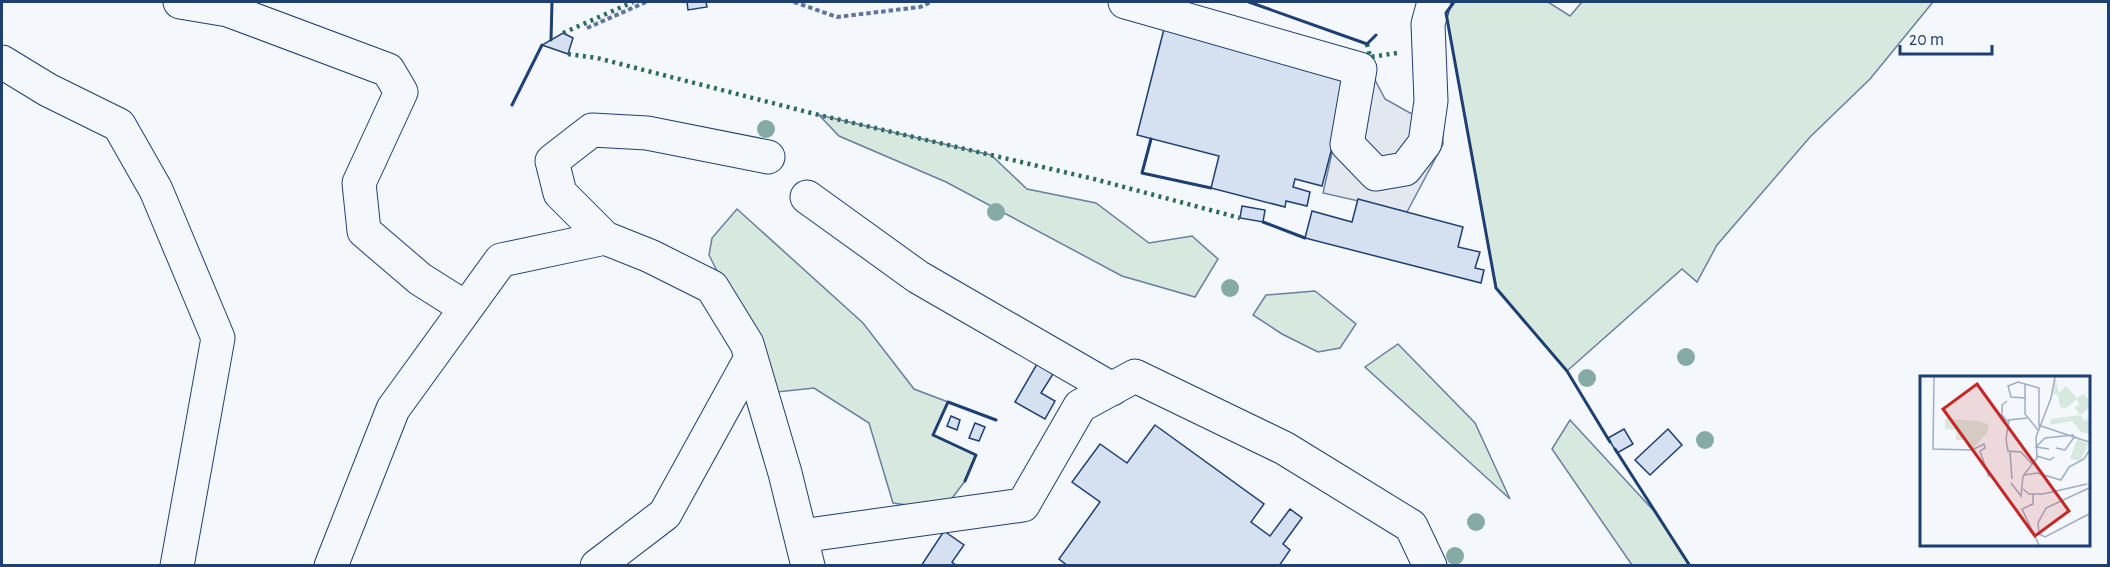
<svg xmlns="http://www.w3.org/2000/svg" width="2110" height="567" font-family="'Alegreya Sans',sans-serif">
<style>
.green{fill:#d7e8df;stroke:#687fa3;stroke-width:1.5}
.parking{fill:#e3e8f0;stroke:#687fa3;stroke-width:1.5}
.building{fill:#d5e0f0;stroke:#1d3f73;stroke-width:1.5}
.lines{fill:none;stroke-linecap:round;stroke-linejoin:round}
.minor-casing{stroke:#1d3f73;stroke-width:35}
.path{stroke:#5e769c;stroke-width:4;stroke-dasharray:4.5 3;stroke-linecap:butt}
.minor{stroke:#f4f7fb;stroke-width:33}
.hedge{stroke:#2c6c60;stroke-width:4.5;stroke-dasharray:3 4.5;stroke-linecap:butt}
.wall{stroke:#1d3f73;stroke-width:3}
.tree{fill:#86aba6}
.inset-road{fill:none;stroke:#9eadc5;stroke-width:1.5}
.view{fill:#c62828;fill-opacity:0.15;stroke:#c62828;stroke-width:3}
.inset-edge{fill:none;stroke:#1d3f73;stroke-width:3}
</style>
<rect width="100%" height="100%" fill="#f4f7fb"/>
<path class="green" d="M1454,2h94l22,14 12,-14h351l-63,77 -60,58 -93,108 -20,37 -15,-13 -115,102 -71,-83 -50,-275z
M819,115l172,40 36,34 69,14 53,40 43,-7 26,23 -23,38 -73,-21 -176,-94 -107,-46z
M737,209l126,114 51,66 34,13 -15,33 43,20 -11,26 -22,29 -50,-7 -24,-80 -55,-35 -37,4 -68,-137 3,-17z
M1315,291l41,33 -16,24 -22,4 -36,-18 -29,-19 13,-20z
M1398,344l77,79 35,76 -145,-132z
M1570,420l84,91 36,54h-58l-80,-116z"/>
<path class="parking" d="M1351,67l22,9 12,23 25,14 32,6 1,25 -36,68 -84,-19z"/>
<path class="building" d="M687,2h19l1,5 -19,3z
M1164,29l187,46 -29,111 -27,-7 -2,8 17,5 -3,14 -21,-5 -1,6 -74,-19 8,-32 -82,-21z
M563,33l10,5 -5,16 -26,-9z
M1358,199l105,28 -5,20 22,5 -5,16 9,2 -3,13 -176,-45 7,-27 40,11z
M1242,206l23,4 -2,12 -23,-4z
M1037,364l16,10 -12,19 14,8 -10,18 -30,-17z
M951,416l9,4 -3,10 -10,-4z
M975,423l10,4 -6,14 -10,-3z
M1155,425l109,79 -13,18 19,14 20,-27 12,9 -19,26 7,6 -11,16h-211l-9,-7 41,-57 -28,-20 28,-38 27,19z
M1624,429l9,15 -16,9 -9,-15z
M1668,429l14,16 -32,30 -15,-15z
M944,531l20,14 -12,17 5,4h-36z"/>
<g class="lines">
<defs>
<path id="minor" d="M180,2l48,8 160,60 13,22 -42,91 5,48 56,48 46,29
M1125,2l235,67 -13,75 29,30 29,-5 20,-26 6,-42 -3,-77 6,-22
M2,62l46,28 71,35 37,65 62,148 -41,228
M768,157l-121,-24 -55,-3 -40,31 8,32 45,45 45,18 62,31 35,57 38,129 23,93
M807,197l111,80 194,112
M801,536l222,-31 57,-99 55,-30 149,72 127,78 19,40
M331,566l62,-157 108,-149 104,-22
M597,566l68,-52 86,-156"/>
</defs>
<use href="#minor" class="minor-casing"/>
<path class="path" d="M794,2l43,15 83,-10 11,-5
M587,28l59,-26"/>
<use href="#minor" class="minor"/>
<path class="hedge" d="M563,33l70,-31
M1367,44l3,13 27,-4
M568,54l29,4 222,57 275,64 146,39"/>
<path class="wall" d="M1249,2l118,42 9,-9
M1454,2l-8,11 50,275 71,83 43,71
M551,40l1,-38
M512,105l30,-60
M1151,139l-9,34 69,15
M1263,222l42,16
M1615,449l75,117
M965,481l11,-26 -43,-20 15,-33 48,18"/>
</g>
<g class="tree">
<circle cx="766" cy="129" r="9"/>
<circle cx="996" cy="212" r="9"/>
<circle cx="1230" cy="288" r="9"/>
<circle cx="1686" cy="357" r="9"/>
<circle cx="1587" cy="378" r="9"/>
<circle cx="1705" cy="440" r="9"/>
<circle cx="1476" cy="522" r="9"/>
<circle cx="1455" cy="556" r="9"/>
</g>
<g transform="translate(1920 376)">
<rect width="170" height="170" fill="#f4f7fb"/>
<path d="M135,1l4,16 7,-7 11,12 7,-4 4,5 1,9 -9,7 4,6 5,-2v15l-8,-2 -9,-11 -22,4 1,-6 29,-4 -6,-8 5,-1 -2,-7 -11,9 -6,-1 -2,-12 -5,-1zM25,43l33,2 11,4 -2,8 -14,15h-5l-1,-8h-11v-10l-11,-1zM157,63l11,5 -7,17 -11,-2z" fill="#d7e8df"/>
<path class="inset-road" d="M14,1l-1,72 39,1 12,-6 1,4 -5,3 9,26M105,7v31l13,16M105,22l-14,-1 -3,-11 10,-4 21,6v39M87,25l-5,4v10l6,7M107,42l-18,2 -3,19 2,12 13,1 11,12M121,50l48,16M136,72l9,2 10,-14M129,73l-13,-2 9,-9 29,-3M90,76l2,27M117,80l13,4 4,-3M104,99l13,-2 24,7 8,-13 15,-8 5,-8M91,107l10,13 2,-20 14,-18 -1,-21 15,-39 4,-21M169,112l-43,20 -8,15 1,11 6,3 44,-23M103,113l6,5h14l44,-10M113,118v10l-11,5 17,36"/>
<path class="view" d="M57,8l92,127 -34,25 -92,-127z"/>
<rect width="170" height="170" class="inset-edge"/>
</g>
<rect width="2110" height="567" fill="none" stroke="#1d3f73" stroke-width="6"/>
<path d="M1900 45v9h92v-9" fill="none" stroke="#1d3f73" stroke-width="3"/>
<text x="1909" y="45" font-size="18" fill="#1d3f73" stroke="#f4f7fb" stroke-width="4.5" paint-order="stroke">20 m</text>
</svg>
